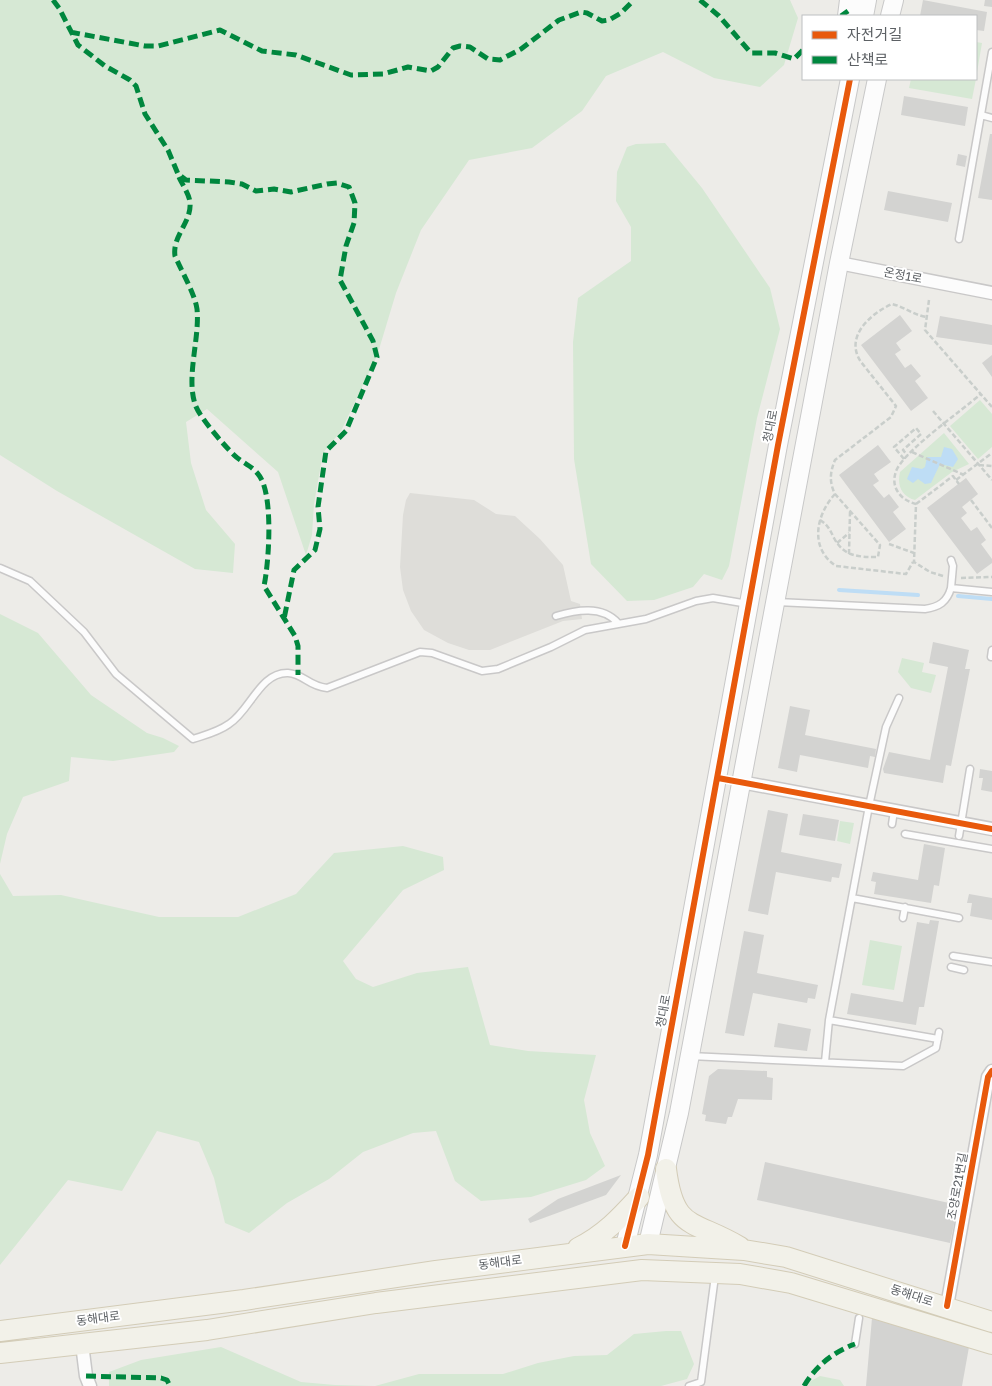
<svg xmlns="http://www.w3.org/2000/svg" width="992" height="1386" font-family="'Golos Text','Noto Sans KR',sans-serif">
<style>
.industrial{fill:#deddd9}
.green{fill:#d6e8d4}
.water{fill:#beddf5}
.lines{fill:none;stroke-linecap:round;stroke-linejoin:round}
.stream{stroke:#beddf5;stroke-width:4}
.building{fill:#d3d3d1}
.lane-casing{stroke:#c9c8c8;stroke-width:9}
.street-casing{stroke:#c9c8c8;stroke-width:15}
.secondary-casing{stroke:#c8c8c8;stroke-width:20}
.primary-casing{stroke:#d3ccb7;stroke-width:22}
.path{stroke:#c9cecb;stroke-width:2.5;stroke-dasharray:5 2.5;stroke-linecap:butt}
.lane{stroke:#fcfcfc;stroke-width:6}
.street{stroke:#fcfcfc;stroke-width:12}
.secondary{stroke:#fcfcfc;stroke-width:18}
.primary{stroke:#f2f1e9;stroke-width:20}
.quiet{stroke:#00873e;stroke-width:5;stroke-dasharray:10 5;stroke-linecap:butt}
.cycleway-casing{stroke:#fff;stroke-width:9}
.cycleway{stroke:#e8590c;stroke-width:6}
.labels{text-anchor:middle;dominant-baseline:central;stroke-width:4;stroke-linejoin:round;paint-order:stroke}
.street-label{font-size:12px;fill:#5d6165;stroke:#fff}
</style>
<rect width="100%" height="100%" fill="#edece8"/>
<path class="industrial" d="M410,493l64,7 22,14 19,2 25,23 23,26 8,36 9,3 2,15 -19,2 -73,29h-21l-21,-7 -24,-13 -13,-19 -8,-21 -3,-23 3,-52 3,-15z"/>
<path class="green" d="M0,0h790l8,18 -14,47 -24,22 -46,-9 -51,-26 -57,24 -24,35 -50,37 -63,12 -48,70 -25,63 -19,63 -36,75 -18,22 -9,51 -2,31 -6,20 -28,-83 -71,-63 -21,13 5,41 15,47 29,34 -2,29 -38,-4 -138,-78 -57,-36z
M976,42l6,1 -6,35z
M911,79h65l-4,20 -63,-11z
M665,143l37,45 68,100 10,41 -23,89 -28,148 -7,14 -18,-6 -11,13 -39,13 -27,1 -36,-37 -17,-105 -1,-117 5,-44 53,-37v-34l-15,-26 1,-29 10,-25 9,-3z
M980,400l12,14v33l-14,12 -28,-33z
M944,433l25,31 -17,8 -37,28c-14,-4 -18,-15 -15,-28z
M0,614l38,19 53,62 56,38 16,5 16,8 -5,6 -61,9 -42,-4 -2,24 -46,16 -16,37 -7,30z
M902,658l22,5 -2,9 14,3 -5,18 -20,-5 -13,-16z
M840,821l14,2 -4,21 -13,-3z
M403,846l40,11 1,13 -41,20 -60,71 13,18 17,8 44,-14 51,-6 22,78 38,6 68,4 -12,45 6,33 15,33 -19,14 -55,17 -50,4 -26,-20 -19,-50 -23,2 -50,19 -34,27 -42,24 -38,30 -24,-10 -11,-45 -15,-36 -42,-11 -35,60 -54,-11 -68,85v-391l13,22 48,-1 98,22h79l58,-23 38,-41z
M870,940l32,6 -8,44 -32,-5z
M666,1331h15l13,33 -7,15 -26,7h-552v-14l32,-12 80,-13 80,35 34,3 40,1 44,-12h84l35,-11 36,-7 33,-1 27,-21z
M820,1376l20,4 4,6h-42z"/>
<path class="water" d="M944,447l8,2 6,10 -5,8 -13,-3 -9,19 -6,1 -7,-5 -5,4 -6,-4 5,-12 10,2 3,-2 2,-10h14z"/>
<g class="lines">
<path class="stream" d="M839,590l79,5
M958,596l34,3"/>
</g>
<path class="building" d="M923,0l64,12 -3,19 -8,-1v-14h-56z
M985,0h7v7l-8,-1z
M904,96l64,11 -3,19 -64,-11z
M990,134h2v66l-14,-2z
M958,154l9,2 -2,11 -9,-2z
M888,191l64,12 -4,19 -64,-12z
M900,315l12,16 -16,12 5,7 -6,4 10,14 6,-4 10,12 -6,5 13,17 -17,13 -50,-66z
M940,316l52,9v20l-56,-8z
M992,355v22l-10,-14z
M878,445l13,17 -17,12 5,7 -6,4 11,13 5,-4 10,13 -6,5 13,17 -17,13 -50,-67z
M966,478l12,16 -16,13 5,6 -6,5 10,13 6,-4 9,13 -5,4 11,15v4l-15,11 -50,-66z
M933,642l36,8 -4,19h5l-19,97 -5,-1 -3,18 -59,-10 -1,-4 6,-17 41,8 18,-93 -19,-4z
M790,706l20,4 -5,25 71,14 -1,8 -5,-1 -2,12 -68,-13 -3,17 -19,-4z
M980,769l12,2v21l-11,-2 2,-12h-4z
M768,810l20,4 -7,38 61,12 -3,14 -7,-1 -1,5 -55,-10 -8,43 -20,-4z
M803,814l36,6 -4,21 -36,-6z
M924,844l21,4 -6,38 -5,-1 -3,18 -57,-9 2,-12 -5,-1 2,-9 45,8z
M969,894l23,4v22l-22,-4 2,-13h-5z
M930,920l9,1 -15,86h-5l-3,18 -69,-11 4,-21 52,9 14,-80 12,2z
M744,931l20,4 -7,38 61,12 -3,14 -7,-1 -1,5 -54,-10 -9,43 -19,-3z
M778,1023l33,6 -4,22 -33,-4z
M718,1069l49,2v6l6,1 -1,22 -34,-1 -6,18h-4l-2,7 -21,-3 1,-6 -4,-1 7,-38z
M765,1162l193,43 -8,38 -193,-43z
M621,1175l-15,20 -76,28 -2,-4 30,-20z
M872,1318l97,29 -7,39h-96z"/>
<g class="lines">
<defs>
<path id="lane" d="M981,115l11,3
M959,239l33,-187
M951,560l2,6 -2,22
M0,568l30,13 54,51 32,42 77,65c12,-4 25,-7 36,-15 21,-13 31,-52 59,-51 16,1 20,13 39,15l93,-36 12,1 50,18 16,-2 53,-22 34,-17 61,-11 50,-18 17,-3 35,6
M777,602l148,7c14,-2 22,-7 26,-21l41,4
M556,616c20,-6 46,-11 62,7
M991,657l1,-7
M892,824l2,-13
M905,834l87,15
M959,836l11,-67
M852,898l107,20
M903,918l2,-11
M953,956l39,6
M951,967l13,3
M829,1020l109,19
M690,1056l213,10 33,-18 3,-16
M825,1062l4,-42 40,-214 17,-79 13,-29
M855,1344l4,-26
M689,1386l12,-4 14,-106"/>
<path id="street" d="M839,263l153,30
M741,782l251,47
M947,1306l41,-229 4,-6
M82,1344l4,32 4,10"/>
<path id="secondary" d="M847,16l2,-16
M864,16l3,-16
M890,16l4,-16
M648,1244l31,-131 160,-850 38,-184
M625,1246l23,-91 130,-710 72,-366"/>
<path id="primary" d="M666,1169c8,63 27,50 74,78
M578,1248c26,-13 42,-30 61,-51
M0,1331l244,-31 192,-29 212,-27 96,6 42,7 206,65
M0,1353l207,-23 169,-27 266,-33 98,4 51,9 201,61"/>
</defs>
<use href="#lane" class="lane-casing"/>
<use href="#street" class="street-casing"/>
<use href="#secondary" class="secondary-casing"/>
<use href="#primary" class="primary-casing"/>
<path class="path" d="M929,300l-4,30 67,77
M933,411l59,69
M912,452l52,23
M904,459l-10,-12 22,-19 5,6 -18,16 5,6
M979,465l13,1
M956,480l36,-27
M835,494c-19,21 -26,54 1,72l70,8 7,-12
M971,500l21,28
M916,504l37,-28 6,8
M820,520c8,5 10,10 14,18 10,19 25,19 44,19l2,-12 -45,-51c-6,-12 -5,-22 0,-34l56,-43 5,-11 -35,-44c-17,-25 9,-48 31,-58 13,3 21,11 35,13
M837,543l12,-10
M889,544l25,9
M849,554l1,-42
M943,576l-13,-4 -16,-10 2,-58c-16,-4 -27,-18 -19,-35 10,-20 64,-58 84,-75
M961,578l31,-1"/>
<use href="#lane" class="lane"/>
<use href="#street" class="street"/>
<use href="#secondary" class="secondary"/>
<use href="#primary" class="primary"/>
<path class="quiet" d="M53,0l6,8 19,37 27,21 25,14 6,6 9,28 23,36 10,24 8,6 43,2 13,2 14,7 18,-2 17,3 36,-8 10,-1 12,4 6,16 -1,20 -8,23 -6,34 33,61 4,16 -31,74 -20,20 -8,56 2,22 -5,21 -21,20 -10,49
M700,0l19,16 32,37h24l19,6 9,-9
M841,16l7,-5
M70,32l75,14h13l62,-16 42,21 34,4 55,20 32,-1 25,-7 23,4 7,-4 15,-19 7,-2 10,1 18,12 12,1 21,-11 38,-29 22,-8 6,1 15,8 7,-1 12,-7 13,-13
M179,177c3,7 10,17 11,25 2,20 -18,34 -15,54 6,14 20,38 22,53 3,29 -11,67 -2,95 4,13 29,41 39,51 7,7 18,11 24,19 16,18 11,88 6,112l31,50 3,10v29
M86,1376l75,2 6,2 3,6
M804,1386c12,-20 29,-34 51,-42"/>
<defs>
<path id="cycleway" d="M718,778l274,51
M625,1246l23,-91 130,-710 72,-366
M947,1306l41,-229 4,-6"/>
</defs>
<use href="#cycleway" class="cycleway-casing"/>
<use href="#cycleway" class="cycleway"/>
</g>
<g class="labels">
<g class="street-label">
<text transform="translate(903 275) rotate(11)">온정1로</text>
<text transform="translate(770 426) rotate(-79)">청대로</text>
<text transform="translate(663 1011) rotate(-80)">청대로</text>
<text transform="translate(957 1186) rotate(-80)">조양로21번길</text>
<text transform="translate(500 1262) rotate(-7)">동해대로</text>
<text transform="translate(912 1295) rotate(18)">동해대로</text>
<text transform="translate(98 1318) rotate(-7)">동해대로</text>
</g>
</g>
<rect x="802" y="15" width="175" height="65" fill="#ffffff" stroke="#bec0c1"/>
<rect x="812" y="31" width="25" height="8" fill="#e8590c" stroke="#bec0c1"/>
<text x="847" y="40" font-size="15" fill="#5d6165">자전거길</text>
<rect x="812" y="56" width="25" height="8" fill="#00873e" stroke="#bec0c1"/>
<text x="847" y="65" font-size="15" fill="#5d6165">산책로</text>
</svg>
